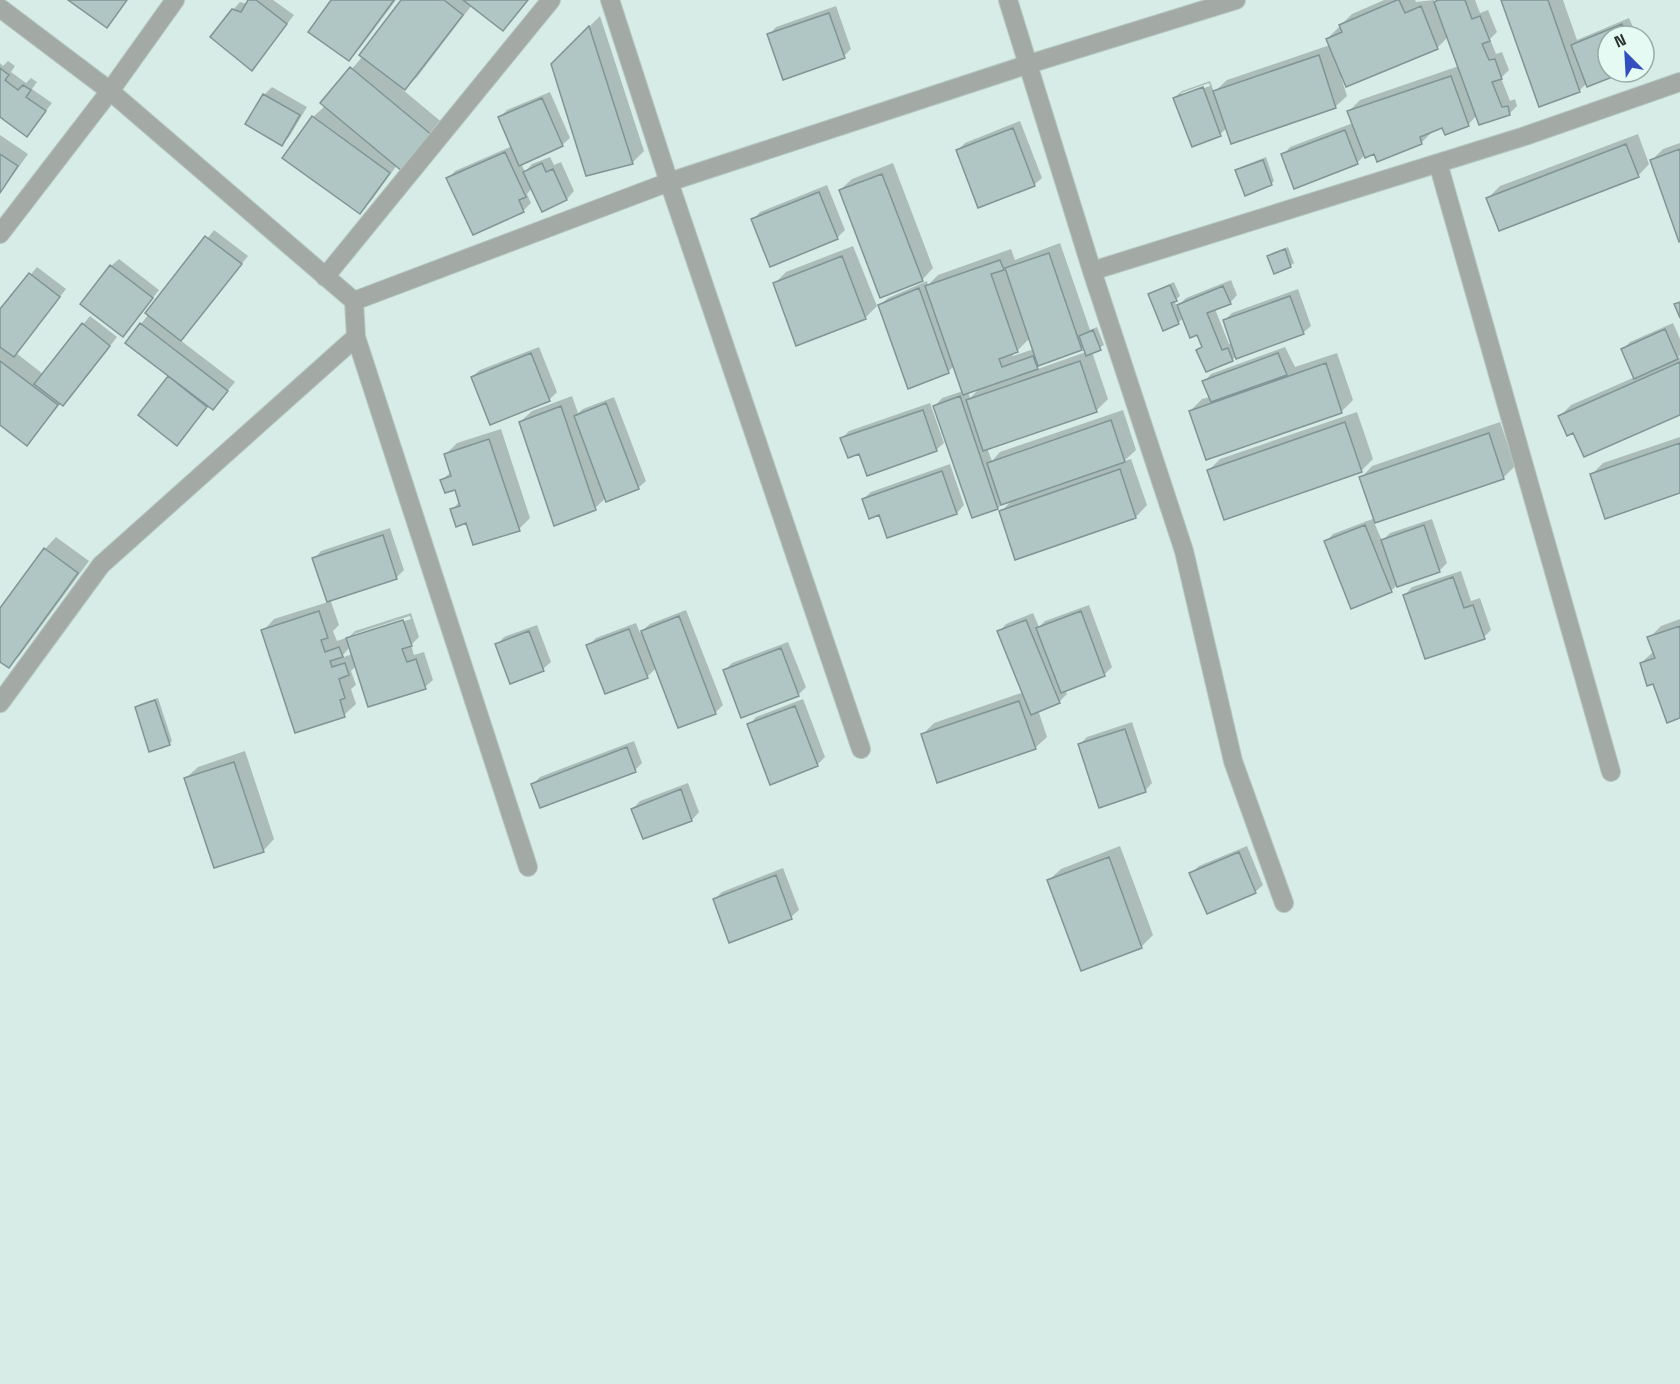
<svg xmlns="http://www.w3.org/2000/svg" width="1680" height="1384" font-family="'Space Grotesk',sans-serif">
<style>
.shadow{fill:#0003;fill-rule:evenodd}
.building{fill:#afc6c5;stroke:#809595;stroke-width:1.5}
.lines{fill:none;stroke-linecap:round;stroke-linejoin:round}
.minor-casing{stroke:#b4c7c2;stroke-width:20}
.minor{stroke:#a3aaa5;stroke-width:18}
</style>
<rect width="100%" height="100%" fill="#d7ece6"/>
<path class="shadow" d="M250,0h23l21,15 -42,54 -19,-59 7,-8 7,2z
M333,0h63l-36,48 -11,11z
M403,0h125l-25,29 -31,-24 -55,72 -14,13 41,34 -47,41 -26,36 -11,12 -47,-96 12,-11 -3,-3 41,-47z
M1384,0h31l1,2 18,-2 1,3 3,-3h37l5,13 8,-3 9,22 -7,7 6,15 6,-2 7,18 -8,8 9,23 5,-2 2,7 -7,7 -30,10 -3,-8 -9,10 -25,1 -10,5 -12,12 -56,12 -8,8 -74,-8 7,-8 63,-24 -4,-12 11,-11 99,-34 -11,-29 -10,10 -91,38 -4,-9 -2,1 6,19 -12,11 -108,21 -7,6 -28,11 -18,-47 8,-7 28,-10 4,11 13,-12 103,-35 -3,-6 25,-25zM1209,83l1,3 -29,10v-3z
M1502,0h61l14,40 52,-22 8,18h-29v36h13l-34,11 -8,8z
M836,6l15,43 -7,7 -75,-21 7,-8z
M600,16l44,135 -11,11 -46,12 -35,-110z
M8,61l7,5 -4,6 15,11 5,-5 6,4 -5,7 20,14 -25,32 -27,-20v-52l3,3z
M272,87l35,20 -18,30 -7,7 -35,-20 17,-29z
M550,92l20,46 -8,7 -41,18 4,9 7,-8 18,-7 4,8 7,-3 13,29 -7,8 -25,11 -10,-22 -5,6 4,9 -8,8 -50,22 -25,-54 7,-8 57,-25 -12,-29 7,-7z
M1020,121l22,57 -8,7 -76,-35 7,-7z
M1638,134l11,30 -11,12 -150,22 12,-12z
M0,135l28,19 -28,39z
M1680,143v97l-28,-80 11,-11z
M1266,157l8,24 -3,3 -34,-14 4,-3z
M893,163l40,105 -11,12 -82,-90 12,-11z
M827,185l18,45 -8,8 -84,-18 7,-8z
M214,230l34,26 -68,84 55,42 -22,26 -4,-3 -25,31 -44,-21 30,-40 -43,-33z
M1060,243l30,87 7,-3 7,18 -12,7 16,47 -11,11 -110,38 5,13 8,-9 123,-42 13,40 -12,11 7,-2 16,46 -11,12 -135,-5 11,-12 -10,4 -4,4 -25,8 -38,-110 7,-8 21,-7 -9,-25 -6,6 -68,-67 8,-7 39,-17 1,4 10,-10 73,-26 4,11zM1030,338l4,11 -21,7 -1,-3 5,-2zM1084,346l2,6 -51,18 7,-7zM981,387l-11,11 -2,-6z
M853,246l24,60 -12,12 -91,-34 12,-12z
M1288,247l6,16 -4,3 -21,-10 3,-3z
M119,259l40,31 -29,37 -19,-61z
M37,267l29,22 -50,64 27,21 47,-58 27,21 -46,60 -8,7 -2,-1 -34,41 -27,-21v-111z
M1231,280l6,15 -7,8 -15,6 14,35 3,-1 -8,-22 8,-8 66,-24 13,37 -8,7 -66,22 -5,5 -34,-10 5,-5 -5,-12 -15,-15 -5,5 -29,-29 25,-12 6,14 -6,5 3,6 9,-9z
M1673,323l7,16v16l-2,3 2,-1v56l-106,18 -14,-15 11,-11 64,-28 -12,-28 7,-7z
M539,347l18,45 -8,8 -77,-23 8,-7z
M1285,347l10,20 42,-14 16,47 -11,11 -136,47 -16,-47 12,-12 8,-2 -6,-15 7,-8z
M572,396l6,17 5,-4 31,-12 32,84 -8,7 -32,10 -11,10 -75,-86 12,-11z
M930,403l14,40 -8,7 -76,2 -18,-14 7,-7z
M1357,412l16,47 -12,12h-153l12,-12z
M1500,422l15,44 -12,12 -129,44 8,19 8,-8 42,-14 15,44 -7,7 -43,15 -6,6 -65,-49 7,-8 42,-16 -14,-40 11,-12z
M501,429l29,89 -11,11 -52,-8 -15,-11 8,-9 -4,-13 -14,-8 9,-8 -6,-17 12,-12z
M1680,437v54l-89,-16 12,-12z
M950,464l14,41 -7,8 -69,24 -8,-24 -17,-14 8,-7z
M390,528l14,42 -8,8 -66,21 9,26 -6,6 4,10 12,-4 6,-6 56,-18 8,24 -8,8 3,10 10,-3 9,28 -8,7 -69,-21 -5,5 5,14 -5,4 5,15 -12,11 -81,-84 11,-12 54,-17 -14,-43 7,-8zM410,616l1,3 -57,18v-3zM350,647l2,7 -8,3 -1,-2z
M56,537l33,24 -69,94 -11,11 -9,-6v-49l45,-62z
M1461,571l10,30 9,-3 11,32 -7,7 -79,-42 7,-8z
M1089,605l23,62 -8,8 -39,15 2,4 -8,8 -21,8 9,27 -12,11 -112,-14 11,-11 90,-31 -25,-60 7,-8 27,-11 6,14 6,-6z
M686,610l37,95 -8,8 -59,-45 -9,9 -59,-31 8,-8 40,-15 4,10 10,-9z
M1680,619v98l-39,-54 12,-11 -4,-14 12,-12z
M537,625l14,37 -8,7 -46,-24 7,-8z
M788,642l18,45 -8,8 -73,-25 7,-7z
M158,698l14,43 -3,3 -33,-36 4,-4z
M803,699l22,58 -8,8 -68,-40 7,-8z
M1132,722l20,61 -7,8 -65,-47 7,-7z
M634,741l8,22 -7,7 -102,14 7,-7z
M245,751l29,88 -11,12 -77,-73 12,-11z
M688,783l11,29 -7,8 -48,17 -11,-28 7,-8z
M1120,846l33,89 -12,12 -92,-67 12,-11z
M1247,846l16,39 -8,7 -64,-19 8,-7z
M783,868l16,42 -8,7 -61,24 -15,-42 7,-7z"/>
<path class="building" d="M68,0h59l-20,28z
M248,0h8l31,24 -35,47 -42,-34 22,-28 9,3z
M331,0h63l-45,61 -41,-29z
M401,0h43l19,15 -58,75 -46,-35z
M463,0h65l-25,31z
M1397,0h2l6,13 16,-7 17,43 -92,38 -20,-48 16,-7 -3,-7z
M1438,0h27l7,19 8,-3 10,25 -8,3 7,16 6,-1 7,20 -10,3 10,25 6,-1 2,9 -31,10 -45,-123z
M1501,0h47l32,92 -41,15z
M829,13l16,45 -62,22 -16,-46z
M1622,24l5,12h-19v36h17l-38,15 -16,-42z
M589,26l44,138 -47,12 -35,-112z
M1319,55l17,53 -105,36 -18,-53z
M350,67l83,69 -30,36 -83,-69z
M0,68l9,7 -4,5 13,10 5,-5 8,5 -5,7 20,14 -19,26 -27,-20z
M1451,76l18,50 -24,9 -3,-7 -22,9 2,7 -45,18 -3,-8 -9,4 -18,-47z
M1203,87l18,49 -29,11 -19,-49z
M263,94l37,21 -18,31 -37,-22z
M542,98l21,48 -44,20 -21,-49z
M312,116l78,57 -30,41 -78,-56z
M1013,128l22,58 -57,22 -22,-58z
M1345,130l13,34 -64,25 -13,-35z
M1626,144l13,33 -140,54 -13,-33z
M1680,149v92l-1,1 -29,-82z
M505,152l21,45 -7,3 5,12 -51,23 -27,-57z
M0,154l18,12 -18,27z
M1263,160l9,25 -27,11 -10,-26z
M542,163l4,9 7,-3 14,31 -25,12 -19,-40z
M882,174l41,107 -43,17 -41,-108z
M819,192l19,47 -68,28 -19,-48z
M205,236l37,28 -61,77 -36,-28z
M1285,249l6,18 -17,7 -7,-18z
M1049,253l33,97 -44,16 -33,-98z
M842,256l24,63 -70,27 -23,-63z
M1000,260l4,10 -13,4 27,78 -19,7 3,8 31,-11 5,13 -75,26 -38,-109z
M110,265l43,33 -30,39 -43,-33z
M29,273l31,24 -46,60 -14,-10v-38z
M1170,285l7,16 -6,2 8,21 -16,7 -15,-37z
M1223,286l8,18 -24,9 15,37 6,-2 5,13 -27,11 -10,-22 6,-3 -5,-12 -7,3 -13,-33z
M919,288l30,85 -41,16 -30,-84z
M1290,296l14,38 -68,25 -13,-39z
M1680,302v16l-6,-14z
M82,323l28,23 -47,60 -29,-22z
M140,323l88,68 -15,19 -88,-67z
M1665,329l13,30 -44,20 -13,-30z
M1093,330l8,20 -15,6 -7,-20z
M531,353l19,48 -60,24 -19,-48z
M1278,353l9,22 -76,27 -9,-21z
M0,361l58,44 -31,41 -27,-21z
M1080,361l17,51 -114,39 -17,-51z
M1680,362v53l-96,42 -11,-24 -6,3 -9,-20z
M1326,363l16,50 -136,47 -17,-49z
M168,376l39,31 -30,39 -39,-31z
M960,396l38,113 -26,9 -39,-112z
M606,403l33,86 -33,13 -32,-86z
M561,406l35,104 -42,16 -35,-104z
M923,410l14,41 -70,25 -8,-22 -11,4 -8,-20z
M1111,420l14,42 -124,43 -14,-42z
M1345,422l17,50 -138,48 -17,-50z
M1489,433l15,46 -129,44 -16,-46z
M489,439l31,92 -47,14 -7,-22 -10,4 -6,-18 10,-3 -5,-16 -10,3 -5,-13 11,-4 -7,-22z
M1680,443v50l-75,26 -15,-45z
M1120,469l16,49 -121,42 -16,-49z
M942,471l15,43 -70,24 -8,-23 -10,4 -7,-20z
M1365,525l27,67 -41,17 -27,-68z
M1424,525l16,47 -43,15 -16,-47z
M383,535l14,44 -70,23 -15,-44z
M44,548l34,25 -69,95 -9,-6v-54z
M1453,577l11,31 9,-3 12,34 -60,20 -22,-64z
M319,611l9,27 -7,2 4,12 14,-5 4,10 -13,4 2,6 13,-4 4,12 -10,4 6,19 -5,2 5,17 -50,16 -34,-103z
M1081,611l24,65 -44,17 -25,-65z
M679,616l37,98 -38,14 -37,-97z
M403,620l9,26 -10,3 5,13 9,-3 10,30 -58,18 -22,-69z
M1026,620l34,83 -29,12 -34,-84z
M1680,626v92l-13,5 -14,-39 -6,2 -7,-23 15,-5 -8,-21z
M629,629l19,49 -43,16 -19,-49z
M529,631l15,40 -34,13 -15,-40z
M781,648l18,48 -58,22 -18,-48z
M155,700l15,45 -21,7 -14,-45z
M1019,701l17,48 -99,34 -16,-49z
M795,706l23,60 -48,19 -23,-61z
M1125,729l21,63 -47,16 -21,-64z
M627,747l9,25 -96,36 -9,-24z
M234,762l30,90 -50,16 -30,-90z
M681,789l11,32 -49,18 -12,-30z
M1239,852l17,41 -49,21 -18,-41z
M1109,857l33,91 -61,23 -34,-91z
M776,875l16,44 -63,24 -16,-44z"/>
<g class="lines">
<defs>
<path id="minor" d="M610,0l59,182 192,567
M1008,0l84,271 92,280 49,210 51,142
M0,8l110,83 244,210 2,36 172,530
M1438,163l173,609
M0,234l110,-143 65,-91
M1092,271l433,-135 155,-54
M325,277l226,-277
M354,301l315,-119 360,-118 207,-64
M0,703l101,-138 255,-228"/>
</defs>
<use href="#minor" class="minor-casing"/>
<use href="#minor" class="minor"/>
</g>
<g transform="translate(1626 54) rotate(336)"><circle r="28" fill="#e4faf3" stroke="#9aaaa5" stroke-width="1.5"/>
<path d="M0-4.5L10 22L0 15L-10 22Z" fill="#324ebf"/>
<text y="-9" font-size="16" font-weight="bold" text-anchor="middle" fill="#2a3330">N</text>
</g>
</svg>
